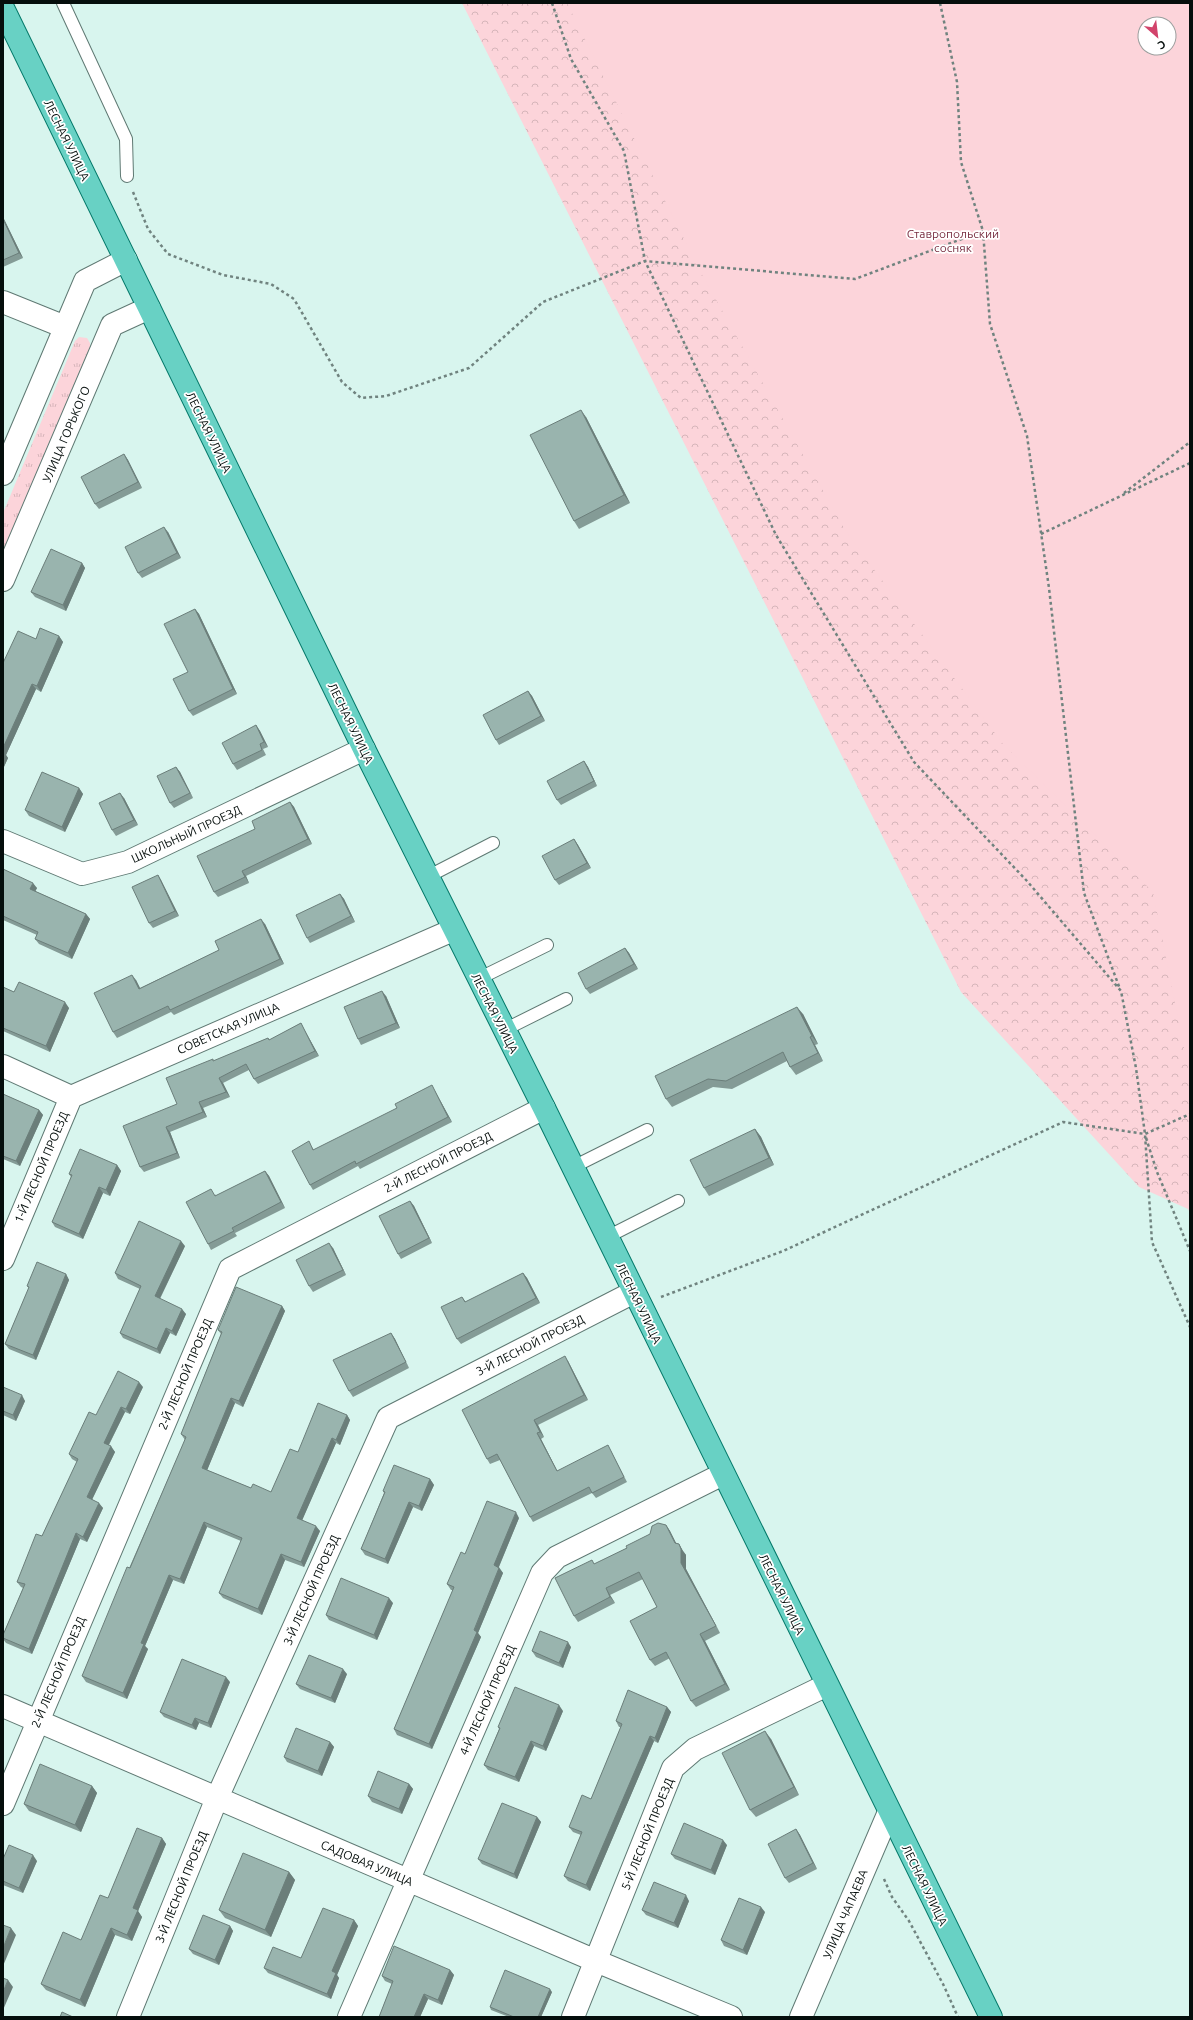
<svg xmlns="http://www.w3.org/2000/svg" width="1193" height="2020" font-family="Ubuntu,sans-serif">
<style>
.grass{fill:url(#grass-tufts)}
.forest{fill:url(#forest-crowns);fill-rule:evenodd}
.green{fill:#fcd4da;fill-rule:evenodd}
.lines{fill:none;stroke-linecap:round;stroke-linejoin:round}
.lane-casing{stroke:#5f7973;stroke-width:14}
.street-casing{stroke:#5f7973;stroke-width:24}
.secondary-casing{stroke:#5f7973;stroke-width:24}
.primary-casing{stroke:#04796a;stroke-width:24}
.path{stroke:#70837f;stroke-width:2.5;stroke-dasharray:3 3;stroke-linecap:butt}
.lane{stroke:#fff;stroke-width:12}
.street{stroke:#fff;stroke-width:22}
.secondary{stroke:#fff;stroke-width:22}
.primary{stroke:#68d1c4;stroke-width:22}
.wall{fill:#849b96}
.shaded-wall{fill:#6b7e7a}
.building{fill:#99b4ae;stroke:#6b7e7a}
.labels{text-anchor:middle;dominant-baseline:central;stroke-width:3.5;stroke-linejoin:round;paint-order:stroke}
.street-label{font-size:12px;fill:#050e0c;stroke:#fff}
.park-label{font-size:12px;fill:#782d40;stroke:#fff}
</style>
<defs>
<pattern id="grass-tufts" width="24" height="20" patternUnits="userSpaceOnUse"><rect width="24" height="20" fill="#fcd4da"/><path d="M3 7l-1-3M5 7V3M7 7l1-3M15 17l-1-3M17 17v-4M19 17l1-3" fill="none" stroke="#d6b5ba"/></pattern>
<pattern id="forest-crowns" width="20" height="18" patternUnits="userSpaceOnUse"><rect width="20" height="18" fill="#fcd4da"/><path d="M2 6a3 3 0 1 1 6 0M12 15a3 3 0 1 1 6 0" fill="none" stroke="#d6b5ba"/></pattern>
</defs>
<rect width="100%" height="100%" fill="#d8f5ee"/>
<path class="grass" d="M79,337l8,1 3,5v5l-87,206v-41l72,-172z"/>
<path class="forest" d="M462,3h728v1210l-2,-4 -49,-22 -178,-195zM1145,24h24v24h-24z"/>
<path class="green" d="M567,3h623v1075l-37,-186 -150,-148 -158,-214 -145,-259zM1145,24h24v24h-24z"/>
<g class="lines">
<defs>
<path id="lane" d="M63,3l63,136 1,37
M427,877l66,-34
M478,979l69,-34
M504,1030l62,-31
M573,1167l74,-37
M607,1237l71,-36"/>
<path id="street" d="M3,302l62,25
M3,841l79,33 46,-12 236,-113
M3,1066l68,31 382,-167
M3,1259l68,-162
M3,1706l593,255 135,56
M3,1804l227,-535 314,-161
M128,2017l89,-219 171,-380 246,-126
M349,2017l193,-444 15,-16 166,-83
M573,2017l100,-249 22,-19 132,-64
M801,2017l88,-205"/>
<path id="secondary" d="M3,474l82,-193 41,-21
M3,580l109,-255 37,-17"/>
<path id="primary" d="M3,8l361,741 180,359 447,909"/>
</defs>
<use href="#lane" class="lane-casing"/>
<use href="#street" class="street-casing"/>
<use href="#secondary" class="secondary-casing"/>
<use href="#primary" class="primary-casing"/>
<path class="path" d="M552,3l19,56 53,92 21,110 131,274 138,227 113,119 94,110 15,77 9,66 7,108 38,85
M940,3l17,79 4,80 22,69 7,93 37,112 22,152 35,305 36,96
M133,192l15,37 20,25 55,21 48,9 23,15 48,83 19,16 25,-2 83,-28 74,-66 102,-41 210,18 128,-48
M1124,493l66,-51
M1041,534l149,-71
M1146,1138l11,34 33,79
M661,1297l122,-46 280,-129 82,12 45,-20
M884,1879l8,18 17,24 34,63 15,33"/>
<use href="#lane" class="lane"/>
<use href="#street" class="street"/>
<use href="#secondary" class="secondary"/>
<use href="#primary" class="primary"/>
</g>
<path class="wall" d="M3,217l20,41 -20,9z
M586,417l44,86 -51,26 -5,-8z
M124,454l4,6 14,28 -43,21 -4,-5z
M168,532l13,26 -39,20 -4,-5z
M82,563l3,5 -19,43 -31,-14 -4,-5z
M195,609l4,5 38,80 -44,22 -4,-5 -1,-39z
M59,636l4,6 -22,50 -5,-3 -30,66 2,3 -5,11v-106l33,-24z
M528,691l4,5 13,25 -46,24 -3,-5z
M256,725l4,6 8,16 -5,2 3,6 -29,15 -4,-6z
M584,761l4,6 9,19 -36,19 -4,-5z
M176,767l4,5 13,26 -19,10 -4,-5z
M79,788l4,6 -18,38 -36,-16 -4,-6z
M124,798l14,27 -22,11 -4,-6z
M290,802l4,5 18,37 -66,32 3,7 -31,14 -4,-5 41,-63z
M574,839l4,6 13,23 -32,17 -4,-5z
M3,869l34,19 -2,3 51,23 4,5 -18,40 -33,-15 -4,-5 2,-4 -34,-15z
M158,875l3,5 18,36 -26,12 -4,-5z
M340,894l4,5 11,23 -45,21 -3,-5z
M265,924l19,40 -110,51 -3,-3 -54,26 -4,-6 23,-52 4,8 79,-38z
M625,948l4,5 9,16 -48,25 -4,-5z
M3,987l11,5 55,16 -19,44 -47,-21z
M386,996l14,32 -39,17 -3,-6z
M803,1014l15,30 -3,1 8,16 -27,14 -6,-8 -3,-6 -55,28 -19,-2 -41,20 -6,-8z
M301,1023l3,6 15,27 -61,28 -4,-5 -5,-9 -26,13 7,14 -27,11 4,9 -37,15 10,26 -36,14 -4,-5 37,-63 37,-43 54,-23 2,2z
M435,1091l17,31 -92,47 -2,-3 -45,24 -3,-5 2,-38 2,3z
M3,1094l36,16 4,5 -23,51 -17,-7z
M755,1129l6,8 13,28 -65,31 -5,-8z
M117,1165l4,6 -11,25 -7,-3 -20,46 -28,-12 -3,-5 19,-45 -2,-3z
M265,1171l4,5 16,32 -50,25 2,3 -26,14 -3,-6 7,-50 1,2z
M410,1201l4,5 18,37 -31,16 -3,-5z
M185,1246l-25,53 26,15 -10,22 -6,-3 -10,21 -37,-16 -3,-5 20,-44 -22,-10 -3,-6z
M333,1248l13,27 -33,17 -4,-6z
M523,1273l4,5 13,25 -79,41 -4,-5 5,-42 4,5z
M66,1274l3,6 -33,80 -27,-11 -4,-5 24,-56 -2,-2z
M282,1306l3,5 -42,96 -8,-4 -28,67 44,18 20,4 27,-40 49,-37 3,5 -10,25 -4,-2 -34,77 18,11 -16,36 -19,-7 -23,55 -39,-17 -4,-5 22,-52 -34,-14 -23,57 -11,-4 -28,66 3,3 -21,50 -41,-17 -4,-6 103,-236 -4,-6 40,-100 -3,-4z
M391,1333l4,6 14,29 -56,29 -4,-6z
M568,1361l20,39 -50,25 6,12 -3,2 16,32 54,-20 16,31 -31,16 -4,-5 -59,29 -3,-5 -30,-57 -10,4 -3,-5z
M3,1387l22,14 -9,20 -13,-6z
M143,1387l-13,27 -5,-2 -16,33 6,7 -23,47 11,9 -16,34 -7,-3 -48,115 -26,-11 -3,-4v-4l20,-47 -2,-1 -4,-5 25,-46 35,-74 -5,-3 -3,-5 27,-39z
M430,1479l4,6 -12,26 -9,-4 -25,57 -23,-9 -4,-6 23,-56 -1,-2z
M519,1518l-20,49 4,6 -25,60 3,4 -49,112 -35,-14 -3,-6 59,-139h-2l-4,-6 18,-30z
M666,1525l4,6 6,12 3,1 4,7 3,4v14l34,64 -15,8 25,49 -34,17 -5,-6 -21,-43 -15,8 -5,-6 7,-53 -14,-28 -33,16 5,8 -37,19 -4,-6 21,-52 32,-16z
M393,1603l-16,37 -48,-20 -3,-5z
M571,1647l-8,21 -27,-11 -4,-6z
M347,1674l-12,29 -35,-14 -4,-5z
M230,1682l-19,46 -12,-5 -3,7 -32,-13 -4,-5z
M667,1707l4,5 -13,31 -4,-2 -64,150 -22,-10 -4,-5 17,-41 -8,-3 -4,-5 22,-28 30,-72h-2l-3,-6z
M563,1711l-17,40 -12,-5 -15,36 -31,-12 -4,-5 15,-36 -1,-2z
M771,1739l28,56 -43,22 -6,-7z
M330,1742l4,5 -12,29 -35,-14 -3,-5z
M409,1784l4,5 -11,25 -30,-12 -4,-6z
M92,1786l5,7 -16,39 -52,-21 -5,-7z
M537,1817l4,5 -24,57 -35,-15 -4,-5z
M796,1829l4,6 17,34 -28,14 -4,-5z
M162,1838l4,6 -28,67 4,6 -10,24 -17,-6 -30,72 -39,-17 -5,-6 40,-44 27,-42z
M727,1845l-12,30 -40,-16 -4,-5z
M3,1859l34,2 -14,32 -20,-8z
M289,1872l6,8 -24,57 -46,-19 -6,-8z
M689,1901l-11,27 -32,-13 -4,-5z
M765,1912l-18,43 -23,-9 -3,-6z
M354,1920l4,6 -21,49 2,3 -8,21 -63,-26 -4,-5 37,-10z
M230,1926l3,5 -14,34 -26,-11 -4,-5z
M450,1970l4,5 -12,30 -14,-6 -8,18h-41l13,-33 -7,-3 -3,-5z
M552,1992l-11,25h-32l-18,-7 -1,-3z"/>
<path class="shaded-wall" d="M3,217l20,41 -4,-5 -16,-34z
M581,410l5,7 44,86 -6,-8z
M124,454l4,6 14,28 -4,-6z
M164,527l4,5 13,26 -4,-5z
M82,563l3,5 -19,43 -3,-6z
M195,609l4,5 38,80 -4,-5z
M59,636l4,6 -22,50 -4,-6z
M32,684l4,5 -30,66 2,3 -5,11v-21z
M528,691l4,5 13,25 -4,-5z
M256,725l4,6 8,16 -4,-5z
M584,761l4,6 9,19 -3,-5z
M176,767l4,5 13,26 -3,-5z
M79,788l4,6 -18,38 -3,-5z
M120,793l4,5 14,27 -4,-5z
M290,802l4,5 18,37 -4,-5z
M574,839l4,6 13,23 -4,-5z
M242,871l4,5 3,7 -4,-6z
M158,875l3,5 18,36 -4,-5z
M33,883l4,5 -3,6 -4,-5z
M340,894l4,5 11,23 -4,-6z
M86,914l4,5 -18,40 -4,-6z
M261,919l4,5 19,40 -4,-5z
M625,948l4,5 9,16 -4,-5z
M132,975l4,5 7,14 -4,-5z
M382,991l4,5 14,32 -4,-5z
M65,1002l4,6 -19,44 -4,-6z
M797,1007l6,7 15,30 -6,-8z
M301,1023l3,6 15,27 -4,-5z
M810,1037l5,8 8,16 -5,-8z
M219,1078l4,5 7,14 -4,-5z
M432,1085l3,6 17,31 -4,-5z
M199,1102l4,6 4,9 -4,-5z
M39,1110l4,5 -23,51 -4,-5z
M166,1127l4,5 10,26 -3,-5z
M755,1129l6,8 13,28 -5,-7z
M117,1165l4,6 -11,25 -4,-6z
M265,1171l4,5 16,32 -4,-6z
M99,1187l4,6 -20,46 -4,-5z
M410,1201l4,5 18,37 -3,-5z
M181,1241l4,5 -27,56 -3,-6z
M329,1243l4,5 13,27 -3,-5z
M523,1273l4,5 13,25 -4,-5z
M66,1274l3,6 -33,80 -3,-5z
M282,1306l3,5 -42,96 -4,-6z
M182,1309l4,5 -10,22 -4,-5z
M166,1328l4,5 -10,21 -3,-5z
M391,1333l4,6 14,29 -3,-6z
M565,1356l3,5 20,39 -4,-5z
M139,1382l4,5 -13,27 -4,-5z
M22,1395l3,6 -9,20 -3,-6z
M231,1398l4,5 -29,70 -4,-5z
M121,1407l4,5 -18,36 -3,-5z
M347,1415l3,5 -10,25 -4,-5z
M534,1420l4,5 6,12 -4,-5z
M537,1433l4,6 19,37 -3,-5z
M332,1438l4,5 -35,80 -4,-5z
M111,1446l4,6 -24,50 -4,-5z
M430,1479l4,6 -12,26 -3,-5z
M409,1502l4,5 -25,57 -3,-5z
M99,1503l4,5 -16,34 -4,-5z
M516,1512l3,6 -22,53 -3,-6z
M204,1522l3,5 -23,57 -4,-5z
M666,1525l4,6 9,18 -4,-6z
M316,1526l4,5 -16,36 -3,-5z
M76,1533l4,6 -48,115 -3,-5z
M679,1544l4,7 3,4v14l34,64 -4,-7 -35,-63z
M281,1554l4,6 -23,55 -4,-6z
M499,1568l4,5 -25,60 3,4 -49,112 -3,-5z
M169,1575l4,5 -28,66 3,3 -21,50 -4,-6 18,-50z
M606,1588l4,7 5,8 -5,-6z
M389,1598l4,5 -16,37 -3,-5z
M700,1634l5,7 25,49 -5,-6z
M568,1642l3,5 -8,21 -4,-5z
M343,1669l4,5 -12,29 -4,-5z
M226,1677l4,5 -19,46 -3,-5z
M559,1705l4,6 -17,40 -3,-5z
M667,1707l4,5 -13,31 -3,-5z
M195,1718l4,5 -3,7 -4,-5z
M765,1731l6,8 28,56 -5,-8z
M650,1736l4,5 -64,150 -4,-6z
M531,1741l3,5 -15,36 -4,-5z
M330,1742l4,5 -12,29 -4,-5z
M409,1784l4,5 -11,25 -3,-5z
M92,1786l5,7 -16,39 -6,-7z
M537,1817l4,5 -24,57 -3,-5z
M796,1829l4,6 17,34 -4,-6z
M162,1838l4,6 -28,67 4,6 -10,24 -5,-6 6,-27z
M723,1840l4,5 -12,30 -4,-5z
M33,1855l4,6 -14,32 -4,-5z
M289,1872l6,8 -24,57 -6,-7z
M686,1895l3,6 -11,27 -4,-5z
M761,1907l4,5 -18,43 -4,-5z
M354,1920l4,6 -21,49 2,3 -8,21 -4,-5 5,-23z
M230,1926l3,5 -14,34 -4,-5z
M11,1928l5,7 -13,31v-18z
M111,1928l4,7 -30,72 -5,-7z
M450,1970l4,5 -12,30 -4,-5z
M8,1980l5,7 -10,23v-18z
M550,1989l2,3 -11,25h-3z
M424,1994l4,5 -8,18h-6z"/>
<path class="building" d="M3,219l16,34 -16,7z
M581,410l43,85 -50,26 -44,-86z
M124,454l14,28 -43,22 -14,-27z
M164,527l13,26 -39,20 -13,-26z
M51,549l31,14 -19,42 -32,-13z
M195,609l38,80 -44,22 -16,-32 15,-7 -24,-48z
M40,628l19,8 -22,50 -5,-2 -29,64v-85l15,-32 18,8z
M528,691l13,25 -45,24 -13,-25z
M256,725l8,17 -4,2 2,6 -29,14 -11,-21z
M584,761l10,20 -37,19 -10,-19z
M176,767l14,26 -20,10 -13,-27z
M42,772l37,16 -17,39 -37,-17z
M120,793l14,27 -22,10 -13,-27z
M290,802l18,37 -66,32 3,6 -31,15 -17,-36 58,-27 -3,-8z
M574,839l13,24 -32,17 -13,-24z
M3,869l30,14 -3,6 56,25 -18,39 -33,-14 3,-7 -35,-16z
M158,875l17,36 -26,12 -17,-36z
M340,894l11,22 -44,22 -11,-23z
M261,919l19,40 -110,51 -2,-4 -55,26 -19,-39 38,-18 7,14 80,-39 -4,-9z
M625,948l9,16 -48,25 -8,-16z
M19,982l46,20 -19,44 -43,-18v-41l11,5z
M382,991l14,32 -38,16 -14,-32z
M797,1007l15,29 -2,1 8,16 -28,14 -7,-15 -57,29 -18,-2 -42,20 -11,-23z
M301,1023l14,28 -61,28 -8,-15 -27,14 7,14 -27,10 4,10 -37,15 11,26 -37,14 -17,-41 54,-22 -11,-26 47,-19v2l55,-23 1,2z
M432,1085l16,32 -92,47 -1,-3 -45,24 -18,-34 17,-10 4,9 84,-42 -2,-4z
M3,1094l36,16 -23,51 -13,-5z
M755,1129l14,29 -65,30 -14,-28z
M80,1149l37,16 -11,25 -7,-3 -20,47 -27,-12 20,-47 -3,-1z
M265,1171l16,31 -49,26 2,3 -26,13 -22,-42 25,-13 4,7z
M410,1201l19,37 -31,16 -19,-38z
M139,1221l42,20 -26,55 27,13 -10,22 -6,-3 -9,21 -37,-16 21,-47 -26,-13z
M329,1243l14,27 -34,16 -13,-26z
M37,1262l29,12 -33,81 -28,-11 24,-57 -2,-1z
M523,1273l13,25 -79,41 -16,-32 21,-10 3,5z
M236,1287l46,19 -43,95 -8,-3 -29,70 49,20 2,-4 18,8 19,-43 8,3 20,-49 29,12 -11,25 -4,-2 -35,80 19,8 -15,36 -20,-8 -23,55 -39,-16 23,-55 -38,-16 -24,57 -11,-4 -28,68 3,1 -21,49 -41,-17 45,-109 3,1 56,-131 -5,-3 41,-102 -4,-2z
M391,1333l15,29 -57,29 -16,-31z
M565,1356l19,39 -50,25 6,12 -3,1 20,38 51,-26 16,32 -32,16 -3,-6 -59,30 -33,-63 -10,5 -25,-49z
M118,1371l21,11 -13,27 -5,-2 -17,36 7,3 -24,51 12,6 -16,34 -7,-4 -47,116 -26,-11v-3l22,-51 -8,-2 19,-48 6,2 36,-77 -9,-5 20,-42 7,3z
M3,1387l19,8 -9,20 -10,-4z
M394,1465l36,14 -11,27 -10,-4 -24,57 -24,-10 24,-57 -2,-1z
M487,1501l29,11 -22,53 5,3 -25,62 3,2 -48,112 -35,-15 60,-142 -7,-3 14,-32 4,2z
M658,1523l8,2 9,18 4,1 2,5v14l35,63 -16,8 25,50 -34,17 -25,-49 -16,8 -20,-39 27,-14 -18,-35 -33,16 4,9 -36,19 -19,-38 37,-18 2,4 33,-16 -1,-2 24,-12 2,-8z
M341,1578l48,20 -15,37 -48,-20z
M540,1631l28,11 -9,21 -27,-12z
M309,1655l34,14 -12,29 -35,-14z
M182,1659l44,18 -18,46 -13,-5 -3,7 -32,-13z
M515,1687l44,18 -16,41 -12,-5 -16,36 -31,-12 16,-37 -2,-1z
M628,1690l39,17 -12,31 -5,-2 -64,149 -22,-9 18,-44 -13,-5 13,-32 9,4 31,-75 -6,-3z
M296,1728l34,14 -12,29 -34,-14z
M765,1731l29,56 -44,23 -28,-57z
M40,1764l52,22 -17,39 -51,-21z
M378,1771l31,13 -10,25 -31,-13z
M502,1803l35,14 -23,57 -36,-15z
M684,1823l39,17 -12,30 -40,-16z
M137,1828l25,10 -29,70 5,2 -11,25 -16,-7 -31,72 -39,-16 22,-52 18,8 19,-45 8,3z
M796,1829l17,34 -28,15 -17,-34z
M9,1845l24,10 -14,33 -16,-7v-22z
M243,1853l46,19 -24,58 -46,-20z
M654,1882l32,13 -12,28 -32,-13z
M739,1898l22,9 -18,43 -22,-10z
M323,1908l31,12 -22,51 4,2 -9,21 -63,-26 9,-21 28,11z
M203,1915l27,11 -15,34 -26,-11z
M3,1925l8,3 -8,20z
M394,1946l56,24 -12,30 -14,-6 -10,23h-35l14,-36 -11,-5z
M505,1970l45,19 -12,28h-24l-24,-10z
M3,1978l5,2 -5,12z
M62,2012l11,5h-13z"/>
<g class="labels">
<g class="street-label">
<text transform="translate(67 140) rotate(64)">ЛЕСНАЯ УЛИЦА</text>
<text transform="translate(209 432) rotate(64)">ЛЕСНАЯ УЛИЦА</text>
<text transform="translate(66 434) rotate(-67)">УЛИЦА ГОРЬКОГО</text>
<text transform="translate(351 723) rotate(64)">ЛЕСНАЯ УЛИЦА</text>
<text transform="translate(186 834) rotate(-25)">ШКОЛЬНЫЙ ПРОЕЗД</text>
<text transform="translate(495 1013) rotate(63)">ЛЕСНАЯ УЛИЦА</text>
<text transform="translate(228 1028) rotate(-24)">СОВЕТСКАЯ УЛИЦА</text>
<text transform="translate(438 1162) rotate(-27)">2-Й ЛЕСНОЙ ПРОЕЗД</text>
<text transform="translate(41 1167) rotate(-67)">1-Й ЛЕСНОЙ ПРОЕЗД</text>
<text transform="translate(639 1303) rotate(64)">ЛЕСНАЯ УЛИЦА</text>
<text transform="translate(530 1345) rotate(-27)">3-Й ЛЕСНОЙ ПРОЕЗД</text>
<text transform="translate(185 1374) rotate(-67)">2-Й ЛЕСНОЙ ПРОЕЗД</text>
<text transform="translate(311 1590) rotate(-66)">3-Й ЛЕСНОЙ ПРОЕЗД</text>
<text transform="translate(782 1594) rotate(64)">ЛЕСНАЯ УЛИЦА</text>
<text transform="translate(58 1672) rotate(-67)">2-Й ЛЕСНОЙ ПРОЕЗД</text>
<text transform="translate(487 1700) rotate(-66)">4-Й ЛЕСНОЙ ПРОЕЗД</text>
<text transform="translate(647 1834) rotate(-68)">5-Й ЛЕСНОЙ ПРОЕЗД</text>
<text transform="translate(367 1863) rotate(23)">САДОВАЯ УЛИЦА</text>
<text transform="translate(925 1885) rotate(64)">ЛЕСНАЯ УЛИЦА</text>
<text transform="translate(181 1887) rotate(-68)">3-Й ЛЕСНОЙ ПРОЕЗД</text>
<text transform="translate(845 1914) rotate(-67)">УЛИЦА ЧАПАЕВА</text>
</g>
<g class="park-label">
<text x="953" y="233">Ставропольский<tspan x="953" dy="14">сосняк</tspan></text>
</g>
</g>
<rect width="1193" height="2020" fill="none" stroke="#050e0c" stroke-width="8"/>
<g transform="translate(1157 36) rotate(152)"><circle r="19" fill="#ffffff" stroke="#9b9f9e"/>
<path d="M0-3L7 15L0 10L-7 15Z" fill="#d2436b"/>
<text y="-6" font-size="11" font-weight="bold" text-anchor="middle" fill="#050e0c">С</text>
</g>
</svg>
